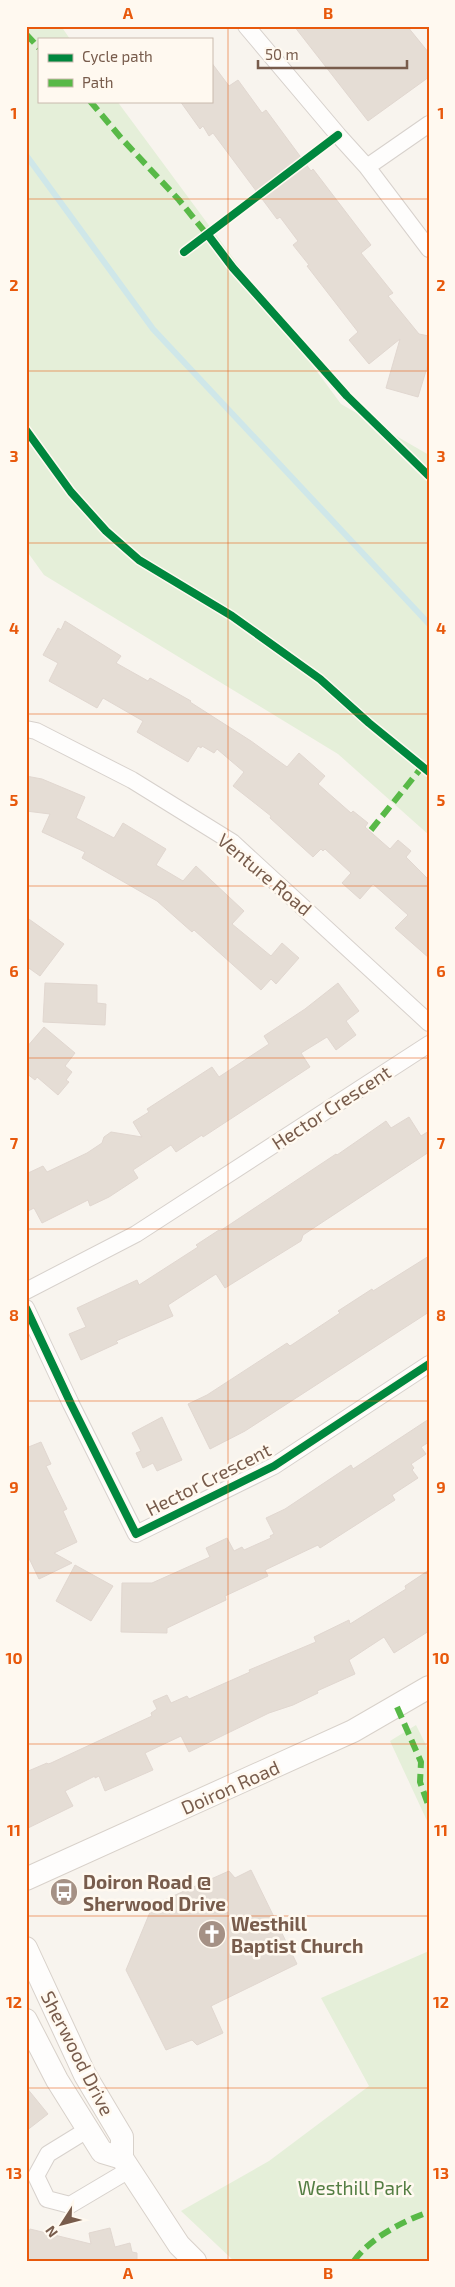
<svg xmlns="http://www.w3.org/2000/svg" width="455" height="2287" font-family="'Exo 2',sans-serif">
<style>
.green{fill:#e5efd9}
.lines{fill:none;stroke-linecap:round;stroke-linejoin:round}
.stream{stroke:#cfe7e9;stroke-width:6}
.building{fill:#e5ddd5;stroke:#e1d7d0}
.street-casing{stroke:#d7d1cc;stroke-width:18}
.secondary-casing{stroke:#d8d1ca;stroke-width:24}
.street{stroke:#fefdfc;stroke-width:16}
.secondary{stroke:#fefdfc;stroke-width:22}
.quiet{stroke:#58b947;stroke-width:6;stroke-dasharray:12 6;stroke-linecap:butt}
.cycleway-casing{stroke:#fff9f0;stroke-width:11}
.cycleway{stroke:#00873e;stroke-width:8}
.grid{fill:none;stroke:#e8590c;stroke-width:1;stroke-opacity:0.55}
.labels{text-anchor:middle;dominant-baseline:central;stroke-width:5;stroke-linejoin:round;paint-order:stroke}
.street-label{font-size:19px;fill:#785c4c;stroke:#fff9f0}
.poi-label{font-size:19px;font-weight:bold;fill:#785c4c;stroke:#fff9f0;text-anchor:start}
.park-label{font-size:19px;fill:#547e43;stroke:#fff9f0}
.neatline{fill:none;stroke:#e8590c;stroke-width:2}
.grid-label{font-size:16px;text-anchor:middle;font-weight:bold;fill:#e8590c}
</style>
<rect width="100%" height="100%" fill="#f8f4ee"/>
<path class="green" d="M26,26h35l9,13h-31v62h78l224,303 88,51v380l-91,-81 -294,-179 -18,-25z
M416,1725l13,26v74l-39,-84z
M429,1951v310h-195l-53,-50 88,-50 100,-75 -48,-88z"/>
<g class="lines">
<path class="stream" d="M26,155l127,174 276,295"/>
</g>
<path class="building" d="M294,26h113l22,27v24l-61,44z
M211,62l18,24 9,-6 24,33 4,-3 45,61 2,-2 58,76 -10,8 32,40 -5,3 31,38 10,2v25l-11,36 -32,-9 14,-49 -31,25 -20,-24 9,-8 -51,-66 2,-1 -16,-20 5,-4 -18,-24 -3,2 -64,-86 -4,3 -6,-10 -3,3 -20,-28h31z
M65,621l56,35 -5,7 32,18 2,-3 41,23 -1,1 61,39 36,26 12,-14 26,23 -7,8 33,29 2,-2 15,12 -3,4 25,22 8,-9 13,11 -5,6 23,23v78l-34,-30 13,-13 -35,-31 -13,15 -18,-16 9,-10 -26,-24 -2,2 -2,-2 -8,8 -43,-39 1,-2 -38,-30 11,-14 -27,-23 -3,4 -12,-7 -1,2 -3,-2 -10,16 -51,-30 6,-11 -40,-23 -6,10 -48,-27 9,-18 -15,-8 15,-27 3,2z
M26,776l16,3 43,18 -9,21 38,20 9,-15 43,26 -10,16 27,16 13,-15 48,45 -12,13 39,32 11,-13 17,15 -23,26 -5,-5 -10,11 -67,-60 -2,2 -35,-31 -75,-43 3,-6 -43,-20 8,-18 -24,-3z
M26,917l38,27 -24,32 -14,-10z
M45,983l52,2v18l9,1 -1,21 -62,-3z
M338,983l21,28 -13,10 10,14 -20,15 -9,-13 -26,16 9,14 -107,70 -1,-2 -26,17 -5,-7 -38,25 5,8 -29,19 -19,9 -2,-6 -46,23 -8,-15 -8,4v-38l17,-8 4,6 40,-19 15,-10 2,-6 7,-5 31,5 -9,-15 16,-10 -2,-3 65,-42 7,10 50,-33 -5,-8 41,-27z
M44,1027l31,26 -10,13 7,6 -6,8 3,2 -11,13 -21,-18 -2,3 -9,-7v-25z
M409,1117l12,19 8,-5v21l-126,83 -2,6 -76,47 -9,-14 -48,31 5,11 -57,25 2,2 -37,17 -12,-26 17,-7 -9,-19 60,-28 2,5 59,-38 -2,-2 23,-15 1,1 116,-77 1,1 49,-34 5,7z
M429,1256v56l-184,119 -35,18 -22,-45 19,-9 80,-52 3,3 50,-33 -2,-2 34,-22 1,2z
M162,1417l20,43 -25,11 -4,-8 -10,5 -7,-15 5,-2 -9,-18z
M429,1419v23l-8,5 5,7 -15,10 3,4 -2,2 6,8 -26,17 3,5 -75,48 -2,-3 -53,25 3,6 -43,20 1,4 -59,28v5l-46,-1 1,-49h30l58,-26 -4,-9 21,-10 7,13 8,-4 2,3 27,-12 -1,-2 4,-2 -8,-16 19,-9 66,-44 2,4z
M41,1442l10,22 -5,2 21,43 -4,2 14,31 -23,11 18,10 -33,16 -13,-27v-104z
M75,1565l38,21 -22,35 -35,-20z
M429,1570v61l-35,22 -10,-16 -35,23 6,14 -38,17 1,2 -25,12 -24,8 -80,39 -8,-16 -36,17 8,17 -48,21 -6,-15 -4,2v-2l-30,15 8,15 -47,23v-57l21,-9 1,1 3,-1 101,-47 -1,-3 6,-4 -4,-8 14,-6 4,8 16,-7 2,3 61,-27 -1,-2 67,-28 -2,-5 35,-17 1,4 56,-35 -1,-3z
M251,1870l46,94 -86,42 12,27 -26,12 -5,-5 -26,10 -40,-80 27,-65 76,-34 6,7z
M26,2087l22,27 -22,17z
M110,2228l5,19 15,-4 2,9 5,1v8h-111v-21l4,-11 61,15 -2,-11z"/>
<g class="lines">
<defs>
<path id="street" d="M246,26l92,109 29,32 62,82
M367,167l62,-43
M26,729l10,2 96,49 100,62 197,181
M26,1291l110,-57 293,-190
M26,1308l45,96 65,130 138,-68 155,-102
M87,2130l-39,24 -12,22 11,23 23,6 59,-35"/>
<path id="secondary" d="M26,1879l327,-148 76,-44
M26,1948l59,127 37,62v21l57,87 16,16
M26,2020l31,60 45,72 20,6"/>
</defs>
<use href="#street" class="street-casing"/>
<use href="#secondary" class="secondary-casing"/>
<use href="#street" class="street"/>
<use href="#secondary" class="secondary"/>
<path class="quiet" d="M26,34l13,14
M90,101l32,38 57,61 30,37
M371,830l51,-63
M397,1707l24,55 -1,20 9,25
M354,2261c16,-23 49,-40 75,-49"/>
<defs>
<path id="cycleway" d="M208,235l25,33 114,128 82,80
M184,252l154,-117
M26,430l45,62 35,39 33,29 93,56 88,63 49,44 60,49
M26,1308l45,96 65,130 138,-68 155,-102"/>
</defs>
<use href="#cycleway" class="cycleway-casing"/>
<use href="#cycleway" class="cycleway"/>
</g>
<path class="grid" d="M228,26v2235M26,199h403M26,371h403M26,543h403M26,714h403M26,886h403M26,1058h403M26,1229h403M26,1401h403M26,1573h403M26,1744h403M26,1916h403M26,2088h403"/>
<defs>
<symbol id="bus-disc" viewBox="-11 -11 22 22"><circle r="9.5" fill="#a59185" stroke="#fff9f0"/><path d="M-5-6H5V4H4V6H2V4H-2V6H-4V4H-5ZM-3.5-4V0h7V-4ZM-3.5 1.2v1.5H-2V1.2ZM2 1.2v1.5H3.5V1.2Z" fill="#fff"/></symbol>
<symbol id="church-disc" viewBox="-11 -11 22 22"><circle r="9.5" fill="#a59185" stroke="#fff9f0"/><path d="M-1.2-6h2.4v3.5h3.3v2.4h-3.3V6h-2.4V-.1h-3.3v-2.4h3.3Z" fill="#fff"/></symbol>
</defs>
<g fill-rule="evenodd">
<use href="#bus-disc" x="48" y="1876" width="32" height="32"/>
<use href="#church-disc" x="196" y="1918" width="32" height="32"/>
</g>
<g class="labels">
<g class="street-label">
<text transform="translate(265 874) rotate(40)">Venture Road</text>
<text transform="translate(331 1107) rotate(-33)">Hector Crescent</text>
<text transform="translate(208 1479) rotate(-27)">Hector Crescent</text>
<text transform="translate(230 1787) rotate(-24)">Doiron Road</text>
<text transform="translate(78 2053) rotate(63)">Sherwood Drive</text>
</g>
<g class="poi-label">
<text x="83" y="1881">Doiron Road @<tspan x="83" dy="22">Sherwood Drive</tspan></text>
<text x="231" y="1923">Westhill<tspan x="231" dy="22">Baptist Church</tspan></text>
</g>
<g class="park-label">
<text x="355" y="2187">Westhill Park</text>
</g>
</g>
<rect width="455" height="2287" fill="none" stroke="#fff9f0" stroke-width="55"/>
<rect x="38" y="38" width="175" height="65" fill="#fff9f0" stroke="#c9baae"/>
<rect x="48" y="54" width="25" height="8" fill="#00873e" stroke="#c9baae"/>
<text x="82" y="62" font-size="15" fill="#785c4c">Cycle path</text>
<rect x="48" y="79" width="25" height="8" fill="#58b947" stroke="#c9baae"/>
<text x="82" y="88" font-size="15" fill="#785c4c">Path</text>
<g transform="translate(62 2224) rotate(234)" stroke="#fff9f0" stroke-width="4" paint-order="stroke">
<path d="M0-4L9 19L0 12L-9 19Z" fill="#785c4c"/>
<text y="-8" font-size="14" font-weight="bold" text-anchor="middle" fill="#785c4c">N</text>
</g>
<path d="M258 60v8h149v-8" fill="none" stroke="#785c4c" stroke-width="2.5"/>
<text x="265" y="60" font-size="15" fill="#785c4c" stroke="#fff9f0" stroke-width="4" paint-order="stroke">50 m</text>
<rect x="28" y="28" width="400" height="2232" class="neatline"/>
<g class="grid-label">
<text x="128" y="19">A</text>
<text x="328" y="19">B</text>
<text x="14" y="119">1</text>
<text x="441" y="119">1</text>
<text x="14" y="291">2</text>
<text x="441" y="291">2</text>
<text x="14" y="462">3</text>
<text x="441" y="462">3</text>
<text x="14" y="634">4</text>
<text x="441" y="634">4</text>
<text x="14" y="806">5</text>
<text x="441" y="806">5</text>
<text x="14" y="977">6</text>
<text x="441" y="977">6</text>
<text x="14" y="1149">7</text>
<text x="441" y="1149">7</text>
<text x="14" y="1321">8</text>
<text x="441" y="1321">8</text>
<text x="14" y="1493">9</text>
<text x="441" y="1493">9</text>
<text x="14" y="1664">10</text>
<text x="441" y="1664">10</text>
<text x="14" y="1836">11</text>
<text x="441" y="1836">11</text>
<text x="14" y="2008">12</text>
<text x="441" y="2008">12</text>
<text x="14" y="2179">13</text>
<text x="441" y="2179">13</text>
<text x="128" y="2279">A</text>
<text x="328" y="2279">B</text>
</g>
</svg>
